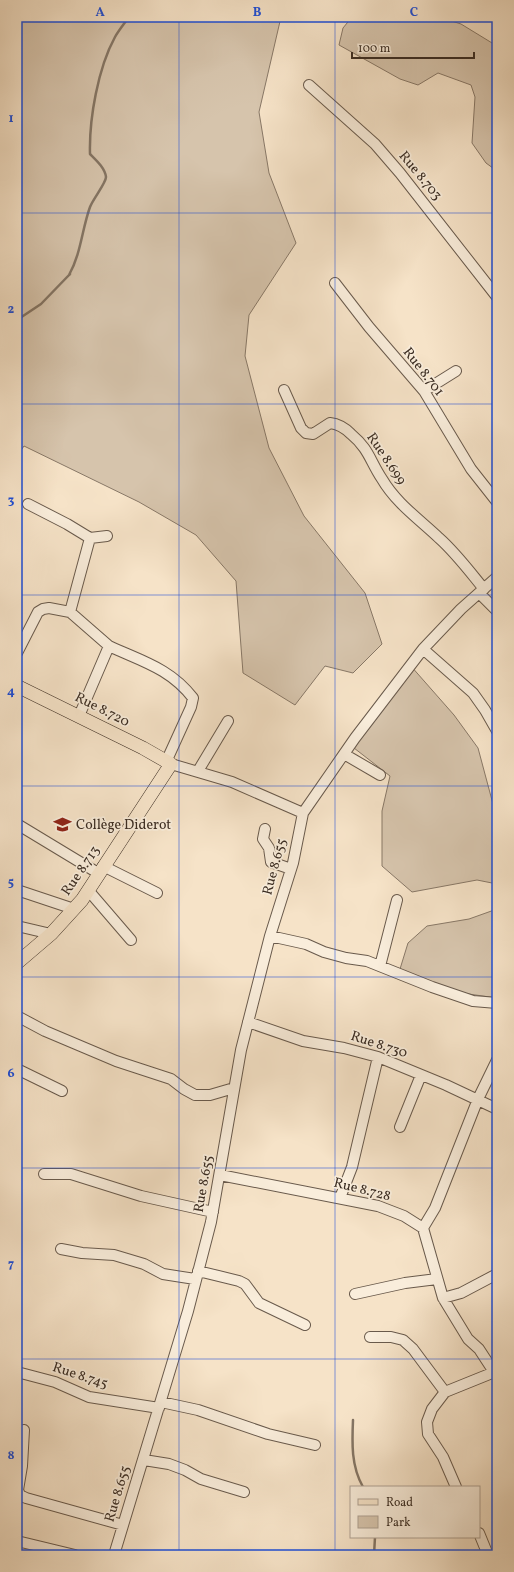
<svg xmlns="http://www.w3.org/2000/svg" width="514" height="1572" font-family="Vollkorn,serif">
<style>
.green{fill:#d6c4ac;stroke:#887867}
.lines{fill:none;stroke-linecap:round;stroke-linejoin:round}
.stream{stroke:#847564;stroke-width:2.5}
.minor-casing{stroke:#695a4c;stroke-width:12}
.major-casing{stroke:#3a2c22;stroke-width:14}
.minor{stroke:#f9eddb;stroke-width:10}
.major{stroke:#f6e3c8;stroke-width:13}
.grid{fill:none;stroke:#1d4ed8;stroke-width:1;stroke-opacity:0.55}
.labels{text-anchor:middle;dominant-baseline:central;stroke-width:3.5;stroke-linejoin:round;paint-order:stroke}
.street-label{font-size:14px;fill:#3a2c22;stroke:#f9eddb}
.poi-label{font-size:14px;fill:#3a2c22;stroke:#f9eddb;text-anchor:start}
.neatline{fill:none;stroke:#1d4ed8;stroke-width:1.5}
.grid-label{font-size:13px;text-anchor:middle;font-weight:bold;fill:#1d4ed8}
</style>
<rect width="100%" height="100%" fill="#f6e3c8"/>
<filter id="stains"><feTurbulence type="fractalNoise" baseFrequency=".005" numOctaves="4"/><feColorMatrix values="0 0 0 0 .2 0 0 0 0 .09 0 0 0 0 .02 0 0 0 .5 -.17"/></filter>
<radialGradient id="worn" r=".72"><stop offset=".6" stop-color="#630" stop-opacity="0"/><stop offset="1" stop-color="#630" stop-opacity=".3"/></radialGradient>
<path class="green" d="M17,17h264l-22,95 10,61 27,70 -47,72 -4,41 24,92 35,68 61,77 17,51 -29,29 -28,-7 -30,39 -52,-32 -7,-92 -40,-46 -57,-33 -115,-56 -7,10z
M352,17h87l22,7 36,22v125l-11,-8 -14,-20 3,-46 -4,-12 -33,-12 -20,12 -18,-6 -61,-34 4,-17z
M410,665l44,50 24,33 19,71v65l-20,-4 -65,12 -30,-26v-55l8,-35 -36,-28z
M497,909v89l-57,-8 -40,-21 8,-26 19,-17 42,-7z"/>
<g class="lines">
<path class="stream" d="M17,320l24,-16 29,-30 -1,1c12,-21 13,-46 21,-68 3,-8 16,-24 16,-30 -1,-9 -10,-17 -16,-23 -1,-35 8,-86 25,-117 4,-7 9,-13 14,-20
M353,1420c-1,23 -2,46 10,67
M374,1555l1,-18"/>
<defs>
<path id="minor" d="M309,85l66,59 25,29 97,124
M335,283l34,44 55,64 47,78 26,33
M284,390l17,38 5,5 7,1 17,-11c9,1 15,5 21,11 18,15 19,27 31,45 14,24 37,40 57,59 17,15 31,34 45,51
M424,391l32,-20
M28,504l39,20 23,14 -20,74
M90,538l17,-2
M479,593l18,18
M109,646c32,15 61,22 84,52l-2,9 -25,55
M423,649l50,44 12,17 12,21
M17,653l21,-41 5,-3 6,-1 21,4 39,34 -30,70
M344,754l36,21
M171,764l61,18 71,31
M198,771l30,-50
M17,824l81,49
M265,829l-2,10 6,9 2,14 20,7
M103,866l54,27
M17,890l57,19
M88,890l43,50
M17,926l34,8
M270,936l36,8 18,8 22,6 21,3 65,26 41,14 24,2
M380,966l17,-66
M17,1016l28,15 71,30 55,18 13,10 11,6h15l24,-7
M248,1022l55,19 41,7 34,9 68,28 51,24
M17,1069l45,22
M400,1127l21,-52
M44,1174h27l70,22 72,16
M220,1175l158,31 26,10 19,12 20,70 25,41 11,10 15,23
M340,1198l12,-31 26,-110
M423,1228l12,-20 43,-109 19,-39
M61,1249l21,4 32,2 30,9 19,10 32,5
M198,1271l41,10 6,3 14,19 46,22
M355,1294l50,-11 32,-4
M443,1298l18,-5 36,-19
M370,1337h21l12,3 10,9 32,43
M17,1372l38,10 34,15 70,11
M161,1402l37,8 70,24 47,11
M24,1430l-2,36 -4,24 2,5 6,3 97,27
M144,1460l25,4 16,6 16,9 43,13
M456,1487l-13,-30 -15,-23 -1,-12 5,-13 13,-17 52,-21
M479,1533l9,22
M17,1541l58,14
M114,1555l74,-244 23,-89 30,-172 29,-114 23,-73 10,-50 52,-75 68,-89 38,-40 36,-32"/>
<path id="major" d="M17,686l126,62 28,16 -89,136 -31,34 -34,29"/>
</defs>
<use href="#minor" class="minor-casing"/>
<use href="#major" class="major-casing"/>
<use href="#minor" class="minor"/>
<use href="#major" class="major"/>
</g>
<path class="grid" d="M179,17v1538M335,17v1538M17,213h480M17,404h480M17,595h480M17,786h480M17,977h480M17,1168h480M17,1359h480"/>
<defs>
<symbol id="school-bare" viewBox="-9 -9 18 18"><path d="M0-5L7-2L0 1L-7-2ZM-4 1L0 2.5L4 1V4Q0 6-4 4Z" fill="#8f2418" stroke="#f9eddb" stroke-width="2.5" paint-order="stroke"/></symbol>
</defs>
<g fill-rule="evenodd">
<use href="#school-bare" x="50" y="812" width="25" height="25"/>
</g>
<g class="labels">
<g class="street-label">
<text transform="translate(420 176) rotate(50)">Rue 8.703</text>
<text transform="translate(423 372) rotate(52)">Rue 8.701</text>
<text transform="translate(386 459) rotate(56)">Rue 8.699</text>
<text transform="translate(102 710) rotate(27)">Rue 8.720</text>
<text transform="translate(275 867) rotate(-75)">Rue 8.655</text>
<text transform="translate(81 871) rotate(-56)">Rue 8.713</text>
<text transform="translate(379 1045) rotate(18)">Rue 8.730</text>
<text transform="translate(204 1184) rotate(-80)">Rue 8.655</text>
<text transform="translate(362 1190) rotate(14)">Rue 8.728</text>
<text transform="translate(80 1376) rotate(18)">Rue 8.745</text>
<text transform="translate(118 1494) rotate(-73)">Rue 8.655</text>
</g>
<g class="poi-label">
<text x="76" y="825">Collège Diderot</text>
</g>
</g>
<rect width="514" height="1572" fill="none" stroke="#f6e3c8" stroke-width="44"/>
<rect x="350" y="1486" width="130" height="52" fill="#f9eddb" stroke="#ada091"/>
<rect x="358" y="1499" width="20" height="6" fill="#f6e3c8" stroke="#ada091"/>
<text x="386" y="1506" font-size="12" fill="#3a2c22">Road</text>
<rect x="358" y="1516" width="20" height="12" fill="#d6c4ac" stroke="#ada091"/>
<text x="386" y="1526" font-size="12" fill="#3a2c22">Park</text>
<path d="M352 52v6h122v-6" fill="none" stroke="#3a2c22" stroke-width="2"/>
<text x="358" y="52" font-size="12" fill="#3a2c22" stroke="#f9eddb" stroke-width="3" paint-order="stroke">100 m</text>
<rect x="22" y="22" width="470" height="1528" class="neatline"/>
<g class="grid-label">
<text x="100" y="16">A</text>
<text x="257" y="16">B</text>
<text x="414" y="16">C</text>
<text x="11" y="122">1</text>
<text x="11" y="313">2</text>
<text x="11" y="504">3</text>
<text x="11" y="695">4</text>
<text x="11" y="886">5</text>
<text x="11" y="1077">6</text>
<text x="11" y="1268">7</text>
<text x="11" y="1459">8</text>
</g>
<rect width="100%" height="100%" filter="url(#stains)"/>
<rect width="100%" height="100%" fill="url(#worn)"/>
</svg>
